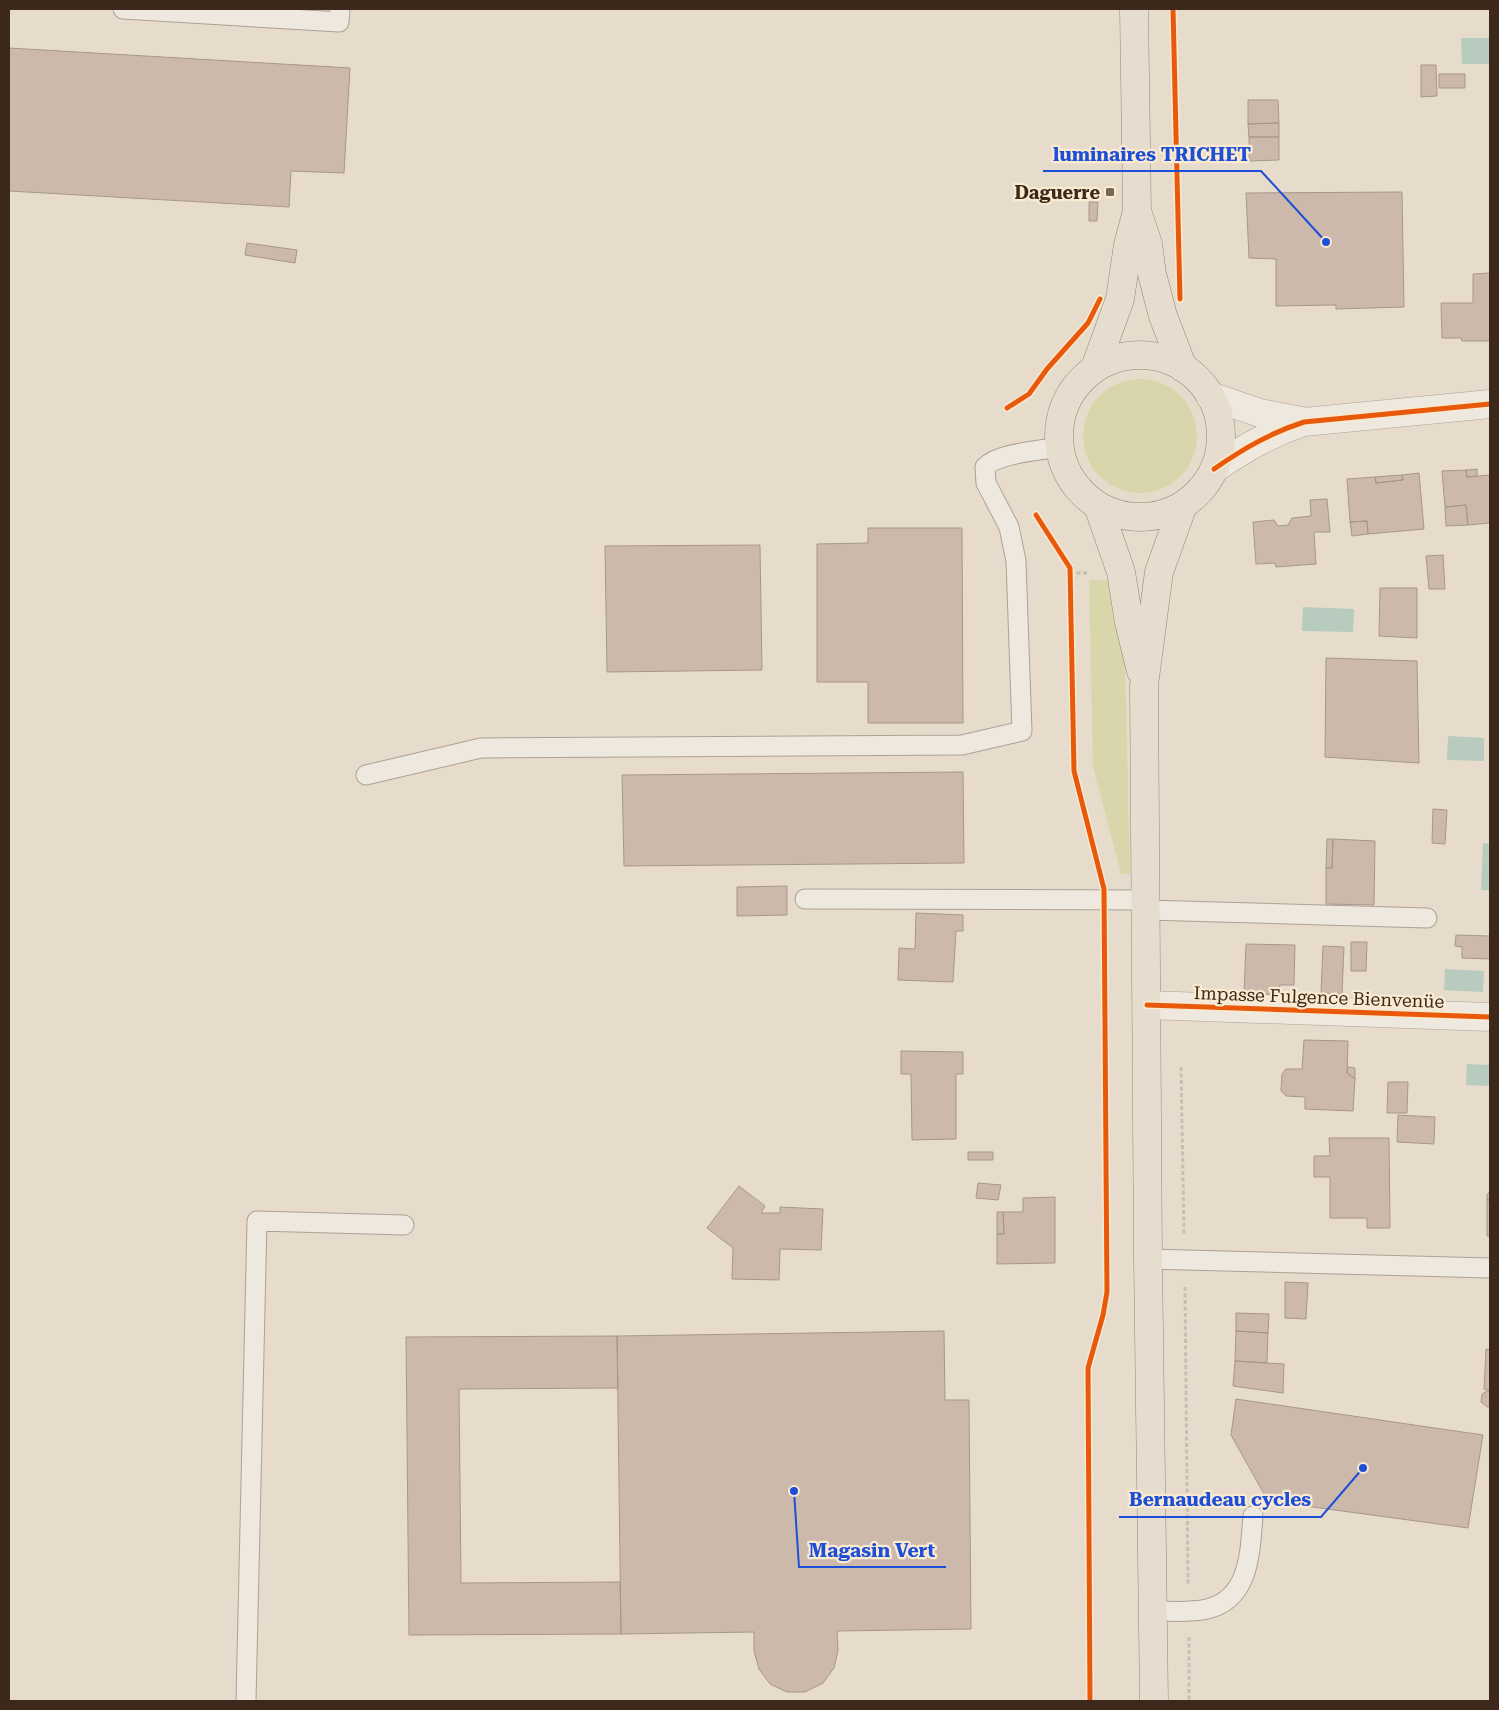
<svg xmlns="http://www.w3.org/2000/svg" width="1499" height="1710" font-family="'Roboto Serif',serif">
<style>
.green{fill:#dad6ac}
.water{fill:#b7cbbe}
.building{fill:#ccb9ac;stroke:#a7978b}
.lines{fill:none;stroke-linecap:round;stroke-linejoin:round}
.lane-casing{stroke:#aca195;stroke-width:21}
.street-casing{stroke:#aca195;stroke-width:29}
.primary-casing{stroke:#91877c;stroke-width:29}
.path{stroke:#c7bfb5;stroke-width:3;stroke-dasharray:4 2.5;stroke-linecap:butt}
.lane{stroke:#efe8de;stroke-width:19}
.street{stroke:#efe8de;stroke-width:28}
.primary{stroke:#e7ddcf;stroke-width:28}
.cycleway-casing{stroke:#f9ead0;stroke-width:8}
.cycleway{stroke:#e8590c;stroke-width:5}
.poi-dot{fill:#78685a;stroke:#f9ead0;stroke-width:2}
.labels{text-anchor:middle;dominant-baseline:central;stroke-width:4.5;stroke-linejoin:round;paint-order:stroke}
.poi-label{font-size:18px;font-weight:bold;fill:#3c291c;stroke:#f9ead0;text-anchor:end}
.street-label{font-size:18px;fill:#3c291c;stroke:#f9ead0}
.leader{fill:none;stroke:#1d4ed8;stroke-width:2}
.callout-dot{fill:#1d4ed8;stroke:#f9ead0;stroke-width:2}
.callout-label{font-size:19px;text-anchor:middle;font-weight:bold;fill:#1d4ed8;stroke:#f9ead0;stroke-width:4.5;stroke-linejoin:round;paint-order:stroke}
</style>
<rect width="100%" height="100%" fill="#e7dccc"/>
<path class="green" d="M1083 436a57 57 0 1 1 114 0a57 57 0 1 1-114 0Z
M1089,580h23l13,74 5,220h-9l-28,-108z"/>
<path class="water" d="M1461,38h29v26h-28z
M1303,607l51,2 -1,23 -51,-1z
M1448,736l36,2v23l-37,-1z
M1483,843l7,1v46h-9z
M1445,969l39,2 -1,21 -39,-2z
M1467,1064l23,1v21l-24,-1z"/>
<path class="building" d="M9,48l341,20 -6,105 -53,-2 -2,36 -280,-16z
M1421,65h15l1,31 -16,1z
M1439,74h26v14h-26z
M1248,100h30l1,23 -31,1z
M1279,123v14h-30l-1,-13z
M1249,137h30v23l-30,1z
M1402,192l2,115 -68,2v-4l-60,1v-47l-27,-1 -3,-65z
M1089,202h9l-1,19h-8z
M247,243l50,7 -2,13 -50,-8z
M1490,273v68h-28l-1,-3h-19l-1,-35h32v-29z
M1477,469v7l-10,1 -1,-7z
M1466,470l1,7 23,-2v48l-22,2 -2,-20 -21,2 -3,-36z
M1419,473l5,56 -56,5 -1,-13 -17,1 -3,-43 28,-2 1,6 27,-3 -1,-5z
M1402,475l1,5 -27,3 -1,-6z
M1327,499l3,33h-16l2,32 -40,3 -1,-4 -19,1 -3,-42 21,-2 4,6 10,-1 4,-7 19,-2 -1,-16z
M1466,505l2,20 -22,1 -1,-19z
M1367,521l1,13 -16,2 -2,-14z
M868,528h94l1,195h-95v-41h-51v-138l51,-1z
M760,545l2,125 -155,2 -2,-126z
M1443,555l2,34h-16l-3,-33z
M1380,588h37v50l-38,-2z
M1326,658l91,3 2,102 -94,-6z
M963,772l1,91 -340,3 -2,-91z
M1433,809l14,1 -2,34 -13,-1z
M1327,839h6l-1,29h-6z
M1333,839l42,2 -1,64 -48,-1v-36h6z
M787,886v29l-50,1v-29z
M916,913l47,2v16h-7l-3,51 -55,-2 1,-32 16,1z
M1456,935l34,1v23l-28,-1v-11l-7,-1z
M1351,942h16l-1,29h-15z
M1246,944l49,1 -1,40h-14l-1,10 -35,-2z
M1323,946l21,1 -2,47 -21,-1z
M1304,1040l44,1 -1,32 8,6 -2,32 -48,-2v-12l-19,-1 -5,-5 1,-17 4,-5h16z
M901,1051l62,1v22h-7v65l-44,1 -1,-66h-10z
M1348,1067l7,1v11l-8,-6z
M1388,1082h20l-1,31h-20z
M1398,1115l37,2 -1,27 -37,-2z
M1329,1138h60l1,90h-23v-10h-37v-41h-16v-21h16z
M968,1152h25v8h-25z
M978,1183l23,2 -3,15 -22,-2z
M739,1186l26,20 -4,7h19v-6l43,2 -2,41 -41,-1 -1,31 -47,-1 1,-31 -26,-20z
M1490,1191v9h-3v-5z
M1055,1197v66l-58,1v-30h7l-1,-22h20v-14z
M1487,1200h3v36h-3z
M997,1212h6l1,22h-7z
M1285,1282l23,1 -2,36 -21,-1z
M1236,1313l33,1 -1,19 -32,-2z
M944,1331l1,69h24l2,229 -134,2 1,19 -4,18 -11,15 -18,9h-18l-17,-8 -11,-15 -5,-18v-19l-133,2 -4,-298z
M1236,1331l32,2 -1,30 -32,-2z
M617,1336l1,52 -159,1 2,194 159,-1 1,52 -212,1 -3,-298z
M1486,1349l4,1v41l-6,-2z
M1235,1361l49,3 -1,29 -50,-7z
M1487,1391h3v18l-9,-7 1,-8z
M1236,1399l247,36 -15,93 -200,-27 -37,-66z"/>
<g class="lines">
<defs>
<path id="lane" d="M123,9l216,13 1,-13
M366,775l115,-27 481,-3 60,-14 -6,-170 -7,-34 -23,-44 -1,-16c13,-14 54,-16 74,-20
M805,899l341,1
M1146,910l281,8
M1148,1259l342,9
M1153,1611c17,0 37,2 54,-2 43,-10 43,-57 46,-93
M246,1701l11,-480 147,4"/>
<path id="street" d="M1210,396l50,17 42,8
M1214,469c29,-20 56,-36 90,-47l186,-18
M1147,1005l343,12"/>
<path id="primary" d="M1134,9l3,202 11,33 4,30 11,42 20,52
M1059 436a81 81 0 1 1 162 0a81 81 0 1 1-162 0Z
M1095,368l25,-69 8,-54 9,-34
M1098,506l23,66 8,50 12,49
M1154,1701l-6,-442 -4,-574 15,-113 24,-67"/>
</defs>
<use href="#lane" class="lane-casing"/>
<use href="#street" class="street-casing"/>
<use href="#primary" class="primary-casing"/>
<path class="path" d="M1070,573h17
M1181,1067l3,167
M1185,1287l3,297
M1189,1637v64"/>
<use href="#lane" class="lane"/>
<use href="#street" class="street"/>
<use href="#primary" class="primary"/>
<defs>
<path id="cycleway" d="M1173,9l7,290
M1007,408l22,-14 18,-25 41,-46 12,-24
M1214,469c29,-20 56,-36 90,-47l186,-18
M1036,515l34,53 4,203 30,118 3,403 -4,23 -15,53 2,333
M1147,1005l343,12"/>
</defs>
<use href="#cycleway" class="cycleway-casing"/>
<use href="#cycleway" class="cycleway"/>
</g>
<rect class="poi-dot" x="1105" y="187" width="10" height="10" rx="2.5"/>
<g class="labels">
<g class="poi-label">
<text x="1100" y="192">Daguerre</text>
</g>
<g class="street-label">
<text transform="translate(1319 997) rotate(2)">Impasse Fulgence Bienvenüe</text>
</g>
</g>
<path class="leader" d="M1326 242L1261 171H1043M1363 1468L1321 1517H1119M794 1491L799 1567H946"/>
<g class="callout-dot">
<circle cx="1326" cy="242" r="5"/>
<circle cx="1363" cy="1468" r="5"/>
<circle cx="794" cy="1491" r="5"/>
</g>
<g class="callout-label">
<text x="1152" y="161">luminaires TRICHET</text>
<text x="1220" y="1506">Bernaudeau cycles</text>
<text x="872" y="1557">Magasin Vert</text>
</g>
<rect width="1499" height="1710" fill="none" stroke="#3c291c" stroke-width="20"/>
</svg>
